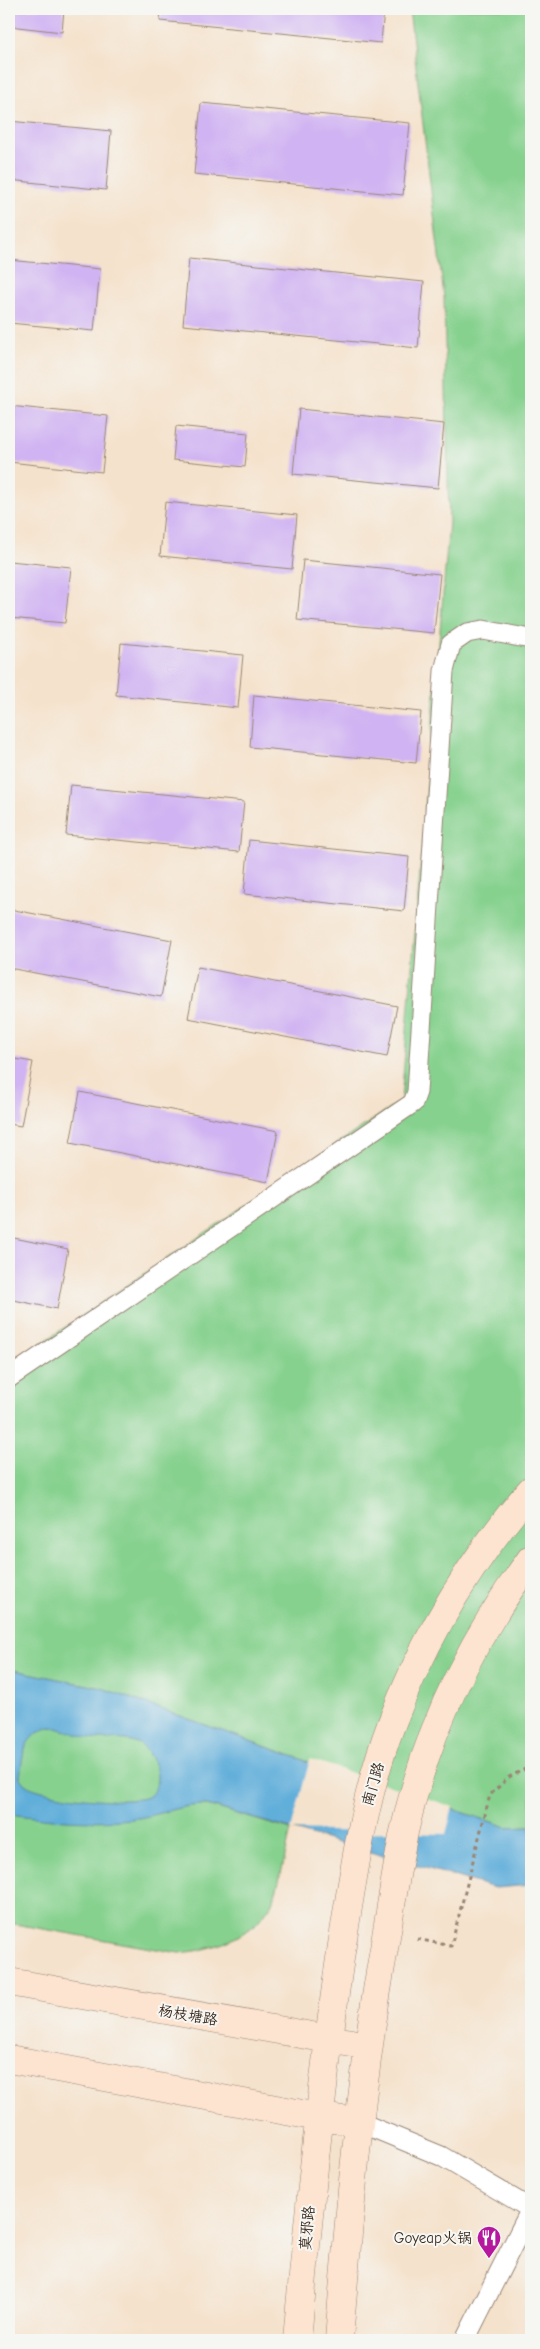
<svg xmlns="http://www.w3.org/2000/svg" width="540" height="2349" font-family="'Comic Neue','LXGW WenKai TC',sans-serif">
<style>
.green{fill:#86d18e;stroke:#607e56}
.water{fill:#60aeda;stroke:#4e6c7c;fill-rule:evenodd}
.pier{fill:#f5e2cc}
.building{fill:#d0b3f2}
.lines{fill:none;stroke-linecap:round;stroke-linejoin:round}
.lane-casing{stroke:#988675;stroke-width:21}
.secondary-casing{stroke:#988675;stroke-width:29}
.path{stroke:#988675;stroke-width:3;stroke-dasharray:4 4;stroke-linecap:butt}
.lane{stroke:#fff;stroke-width:19}
.secondary{stroke:#fde4d1;stroke-width:28}
.labels{text-anchor:middle;dominant-baseline:central;stroke-width:4;stroke-linejoin:round;paint-order:stroke}
.street-label{font-size:15px;fill:#3b2a1e;stroke:#f6f6f2}
.poi-label{font-size:15px;fill:#3b2a1e;stroke:#f6f6f2;text-anchor:end}
</style>
<rect width="100%" height="100%" fill="#f6f6f2"/>
<filter id="ink" filterUnits="userSpaceOnUse"><feTurbulence type="fractalNoise" baseFrequency=".02" numOctaves="2"/><feDisplacementMap in="SourceGraphic" scale="10" xChannelSelector="R" yChannelSelector="G"/><feConvolveMatrix kernelMatrix="1 2 1 2 8 2 1 2 1" color-interpolation-filters="sRGB"/></filter>
<filter id="wash" filterUnits="userSpaceOnUse"><feTurbulence type="fractalNoise" baseFrequency=".0096" numOctaves="4" result="noise"/><feDisplacementMap in="SourceGraphic" scale="20" xChannelSelector="R" yChannelSelector="G"/><feGaussianBlur stdDeviation="1.12" result="paint"/><feColorMatrix in="noise" values="0 0 0 0 0 0 0 0 0 0 0 0 0 0 0 0 0 1.4 0 .05"/><feComposite in="paint" operator="in"/></filter>
<g filter="url(#wash)">
<rect width="100%" height="100%" fill="#f5e2cc"/>
<path class="green" d="M409,9h122v1817l-24,1 -198,-65 -207,-74 -93,-19v-304l392,-264 48,-579 -5,-225z
M31,1700l149,39 -20,73 29,-8 18,1 84,25c-4,18 -13,61 -20,75 -20,32 -57,45 -92,48l-170,-30v-142z"/>
<path class="water" d="M9,1669l93,19 207,74 198,65 24,-1v59l-36,3 -288,-83c-26,-1 -49,11 -75,14 -43,4 -80,1 -123,-5zM50,1727c17,2 31,11 48,12 22,2 41,-5 53,19 3,5 6,12 6,18 0,7 -2,16 -8,20 -14,10 -111,0 -124,-12 -2,-1 -3,-4 -5,-6 3,-26 3,-41 30,-51z"/>
<path class="pier" d="M310,1759l143,48 -7,27 -155,-4z"/>
<g id="blocks">
<path class="building" d="M9,9h55l-2,23 -53,-6z
M161,9h223l-3,34 -221,-22z
M201,103l209,20 -7,72 -209,-21z
M9,121l102,10 -5,59 -97,-10z
M189,258l235,24 -6,66 -235,-23z
M9,260l91,9 -6,62 -85,-8z
M9,406l99,10 -6,56 -93,-10z
M299,409l145,15 -6,64 -145,-14z
M176,426l72,7 -3,34 -72,-7z
M165,502l132,13 -5,54 -132,-13z
M303,560l137,14 -6,59 -137,-13z
M9,561l62,6 -6,56 -56,-5z
M121,643l122,12 -5,53 -122,-13z
M254,695l167,17 -5,51 -166,-16z
M71,785l173,17 -5,50 -173,-17z
M249,840l160,17 -5,54 -160,-17z
M9,909l163,31 -11,57 -152,-29z
M198,967l199,39 -10,51 -199,-39z
M9,1058l24,4 -12,64 -12,-2z
M80,1092l198,39 -10,51 -198,-39z
M9,1237l59,12 -11,60 -48,-10z"/>
</g>
</g>
<g filter="url(#ink)">
<use href="#blocks" fill-opacity="0" stroke="#988675" stroke-width="1"/>
<g class="lines">
<defs>
<path id="lane" d="M9,1378l404,-275 4,-11 27,-421 7,-27 16,-11 16,-3 48,9
M359,2122l82,34 90,53 -66,131"/>
<path id="secondary" d="M9,1982l359,64
M9,2059l309,58 41,5
M297,2340c12,-132 25,-263 45,-395 12,-74 22,-149 49,-220 33,-87 80,-165 140,-235
M339,2340c10,-125 21,-250 42,-374 8,-45 14,-90 23,-134 22,-99 67,-192 127,-273"/>
</defs>
<use href="#lane" class="lane-casing"/>
<use href="#secondary" class="secondary-casing"/>
<path class="path" d="M417,1939l34,7 39,-151 19,-18 22,-11"/>
<use href="#lane" class="lane"/>
<use href="#secondary" class="secondary"/>
</g>
</g>
<defs>
<symbol id="restaurant-pin" viewBox="-11 -11 22 30"><path d="M0 17L-7.5 6A9.5 9.5 0 1 1 7.5 6Z" fill="#b5179e" stroke="#f6f6f2"/><path d="M-5-6h1v4h1v-4h1v4h1v-4h1v5L-1.5 .5V6h-2V.5L-5-1ZM5-6V6H3V1.5H1.5Q1.5-4 5-6Z" fill="#fff"/></symbol>
</defs>
<g fill-rule="evenodd">
<use href="#restaurant-pin" x="475" y="2224" width="28" height="38"/>
</g>
<g class="labels">
<g class="street-label">
<text transform="translate(373 1784) rotate(-74)">南门路</text>
<text transform="translate(188 2015) rotate(10)">杨枝塘路</text>
<text transform="translate(307 2228) rotate(-85)">莫邪路</text>
</g>
<g class="poi-label">
<text x="472" y="2238">Goyeap火锅</text>
</g>
</g>
<rect width="540" height="2349" fill="none" stroke="#f6f6f2" stroke-width="30"/>
</svg>
